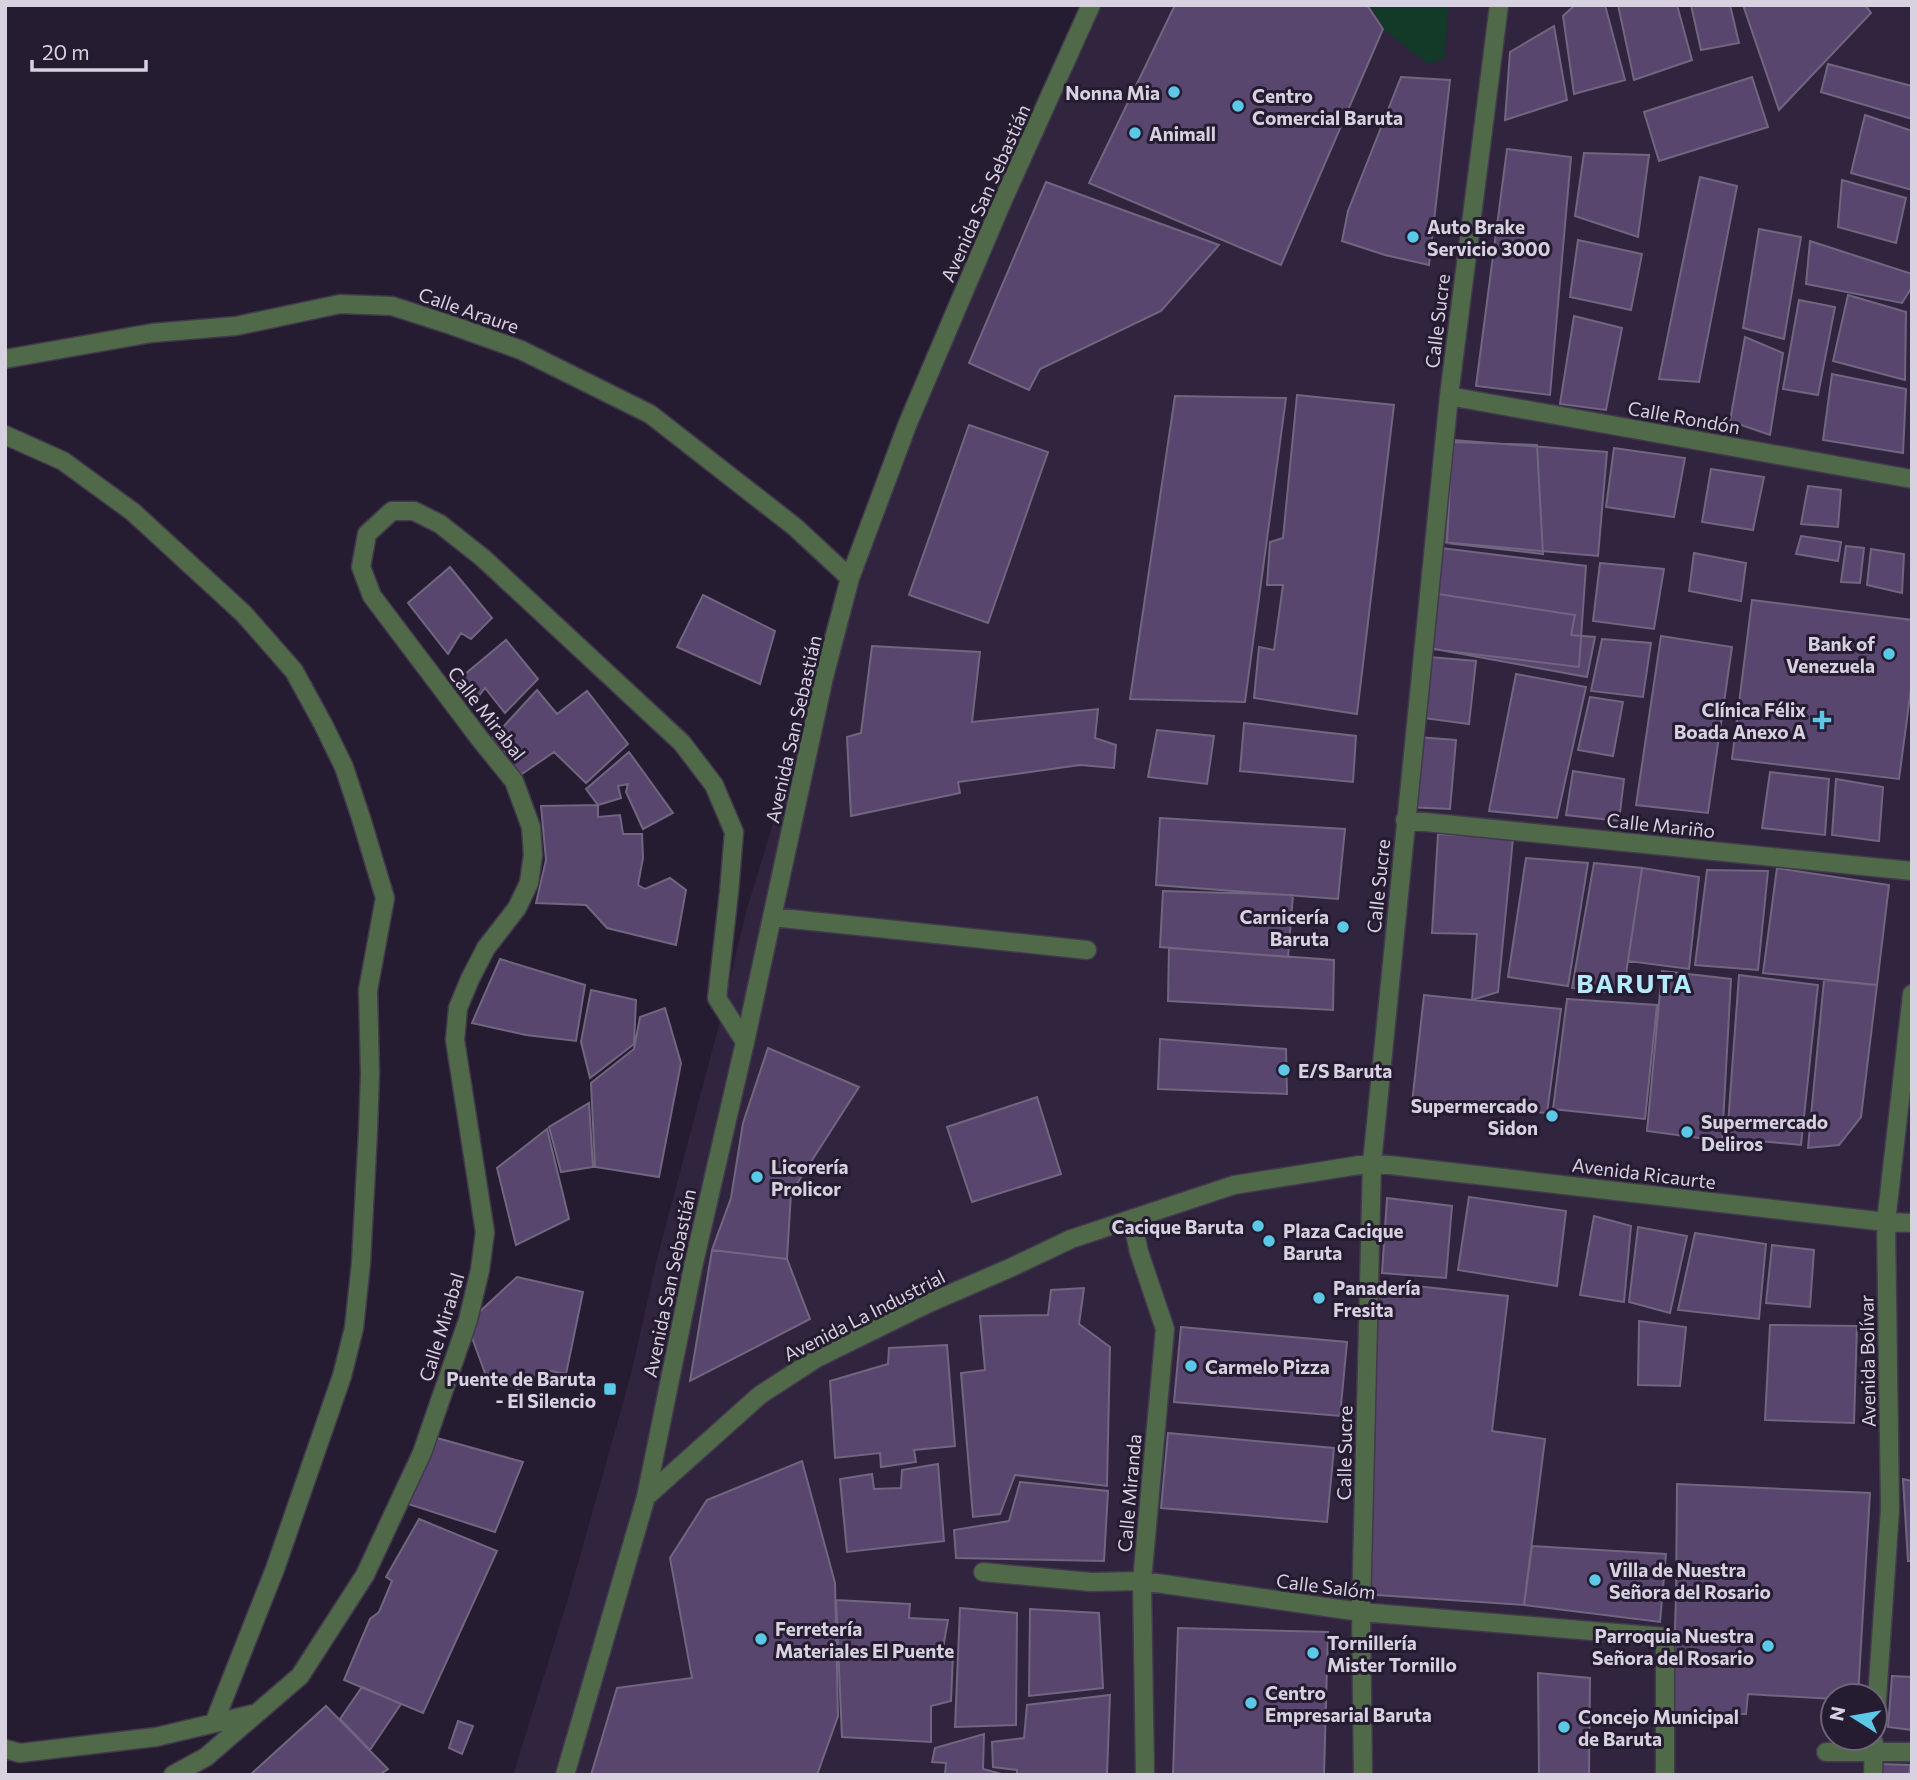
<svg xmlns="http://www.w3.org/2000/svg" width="1917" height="1780" font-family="Commissioner,sans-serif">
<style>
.built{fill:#30243e;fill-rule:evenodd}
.green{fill:#133928}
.building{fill:#59466e;stroke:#71667f;stroke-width:2}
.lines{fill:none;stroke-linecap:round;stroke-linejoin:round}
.minor-casing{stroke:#42394d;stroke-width:21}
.minor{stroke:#4f6949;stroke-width:18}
.poi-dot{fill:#5ac8e6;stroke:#261c31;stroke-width:2.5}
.labels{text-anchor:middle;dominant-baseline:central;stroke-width:6;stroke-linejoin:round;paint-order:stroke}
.poi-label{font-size:19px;font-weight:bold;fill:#d7d1e0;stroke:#261c31;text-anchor:start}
.street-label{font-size:19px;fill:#d7d1e0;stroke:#261c31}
.district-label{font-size:26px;font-weight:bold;letter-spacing:2px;fill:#b3eafb;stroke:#261c31}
</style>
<rect width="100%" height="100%" fill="#261c31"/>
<path class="built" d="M1083,5h829v1770h-1399l57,-183 61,-218 27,-119 65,-245 23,-98 93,-304zM1833,1696h42v42h-42z"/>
<path class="green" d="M1371,5h78l-5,54 -16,5 -45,-35z"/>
<path class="building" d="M1175,5h192l16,24 -102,236 -192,-82z
M1575,5h30l20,75 -51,14 -11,-78z
M1618,5h59l15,55 -58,20z
M1691,5h39l9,38 -38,7z
M1743,5h122l6,8 -92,97z
M1554,26l13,74 -62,20 5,-68z
M1828,64l84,22v33l-91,-27z
M1401,77l49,3 -21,185 -44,-10 -43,-14 6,-30z
M1752,77l16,50 -109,34 -15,-49z
M1865,115l47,16v59l-61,-17z
M1507,149l64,8 -21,238 -74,-9z
M1584,153l65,2 -11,82 -63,-21z
M1700,177l37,9 -38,196 -40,-3z
M1842,180l64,18 -10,45 -58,-16z
M1046,182l173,63 -58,66 -121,58 -11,21 -60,-27z
M1759,229l42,8 -17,102 -41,-11z
M1578,240l64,14 -11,56 -61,-13z
M1810,241l102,33v13l-10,16 -96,-19z
M1848,295l58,17 -1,68 -72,-19z
M1799,300l36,7 -17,88 -35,-6z
M1574,316l48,12 -16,82 -46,-6z
M1745,337l38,16 -13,82 -40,-14z
M1832,374l74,15 -3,64 -80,-13z
M1297,395l97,10 -37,309 -103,-16 5,-51 15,3 9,-65h-16l3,-43 13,-4z
M1175,396l111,2 -41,304 -115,-3z
M969,425l79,27 -60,171 -79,-28z
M1453,440l154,12 -9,104 -157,-14z
M1452,442l85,3 6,109 -96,-11z
M1614,448l71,10 -11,59 -68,-10z
M1711,469l53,8 -11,53 -51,-8z
M1808,486l33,4 -3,37 -37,-3z
M1801,536l40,6 -3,19 -42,-7z
M1846,546l18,2 -4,35 -19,-1z
M1441,548l145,18 -7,101 -148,-18z
M1871,549l33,5 -2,39 -35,-8z
M1694,553l52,10 -5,38 -52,-10z
M1600,563l64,6 -10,60 -61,-8z
M450,567l42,51 -21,21 -10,-6 -13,21 -40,-51z
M1438,594l137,21 -4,20 24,2 -8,40 -158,-29z
M703,595l72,36 -15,53 -83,-37z
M1752,600l160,20v61l-13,98 -167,-20z
M1661,636l71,11 -24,166 -72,-8z
M1602,639l49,4 -8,54 -52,-6z
M506,640l32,39 -33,34 -20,-25 -10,13 -17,-21z
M872,646l108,6 -8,70 126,-13 -3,29 21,7 -2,23 -34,-3 -122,17 2,11 -109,23 -4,-79 14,-4z
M1429,657l47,4 -7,63 -53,-7z
M1516,674l70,13 -29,131 -68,-7z
M537,690l20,24 30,-23 41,53 -42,39 -32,-31 -35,24 -29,-35z
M1590,697l33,5 -10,54 -35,-6z
M1244,723l112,13 -3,46 -113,-11z
M1157,730l57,6 -7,48 -59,-7z
M1417,737l39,3 -6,69 -44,-2z
M629,752l44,61 -30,16 -17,-37 2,-8 -10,2 3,12 -23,7 -12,-16z
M1573,771l51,8 -5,42 -53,-6z
M1770,772l59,7 -4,56 -63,-7z
M1836,779l47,8 -4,54 -47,-6z
M598,805v12l22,-2 3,19h19l1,24 -5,27 7,4 25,-11 16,12 -10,55 -69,-17 -21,-23 -50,-2 10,-43 -5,-54z
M1160,818l185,11 -7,70 -182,-14z
M1438,834l75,4 -15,154 -26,8 5,-66 -45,-1z
M1526,858l62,5 -20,123 -60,-9z
M1594,863l48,5 -19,126 -51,-6z
M1642,868l57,9 -10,92 -61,-8z
M1777,868l112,17 -12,100 -114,-12z
M1707,870l61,1 -10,99 -63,-5z
M1163,891l130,4 -5,62 -128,-10z
M1169,948l165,12 -1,50 -165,-9z
M500,959l85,26 -9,56 -50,-6 -54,-12z
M1662,971l69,8 -9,162 -75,-10z
M1739,975l79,10 -17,160 -74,-7z
M1824,980l53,5 -16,132 -22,28 -31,3z
M591,990l45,10 -2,44 -44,34 -9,-36z
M1424,995l137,14 -14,104 -135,-10z
M1567,999l90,6 -12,114 -92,-10z
M665,1008l16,55 -22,114 -64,-10 -4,-84 43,-34 6,-32z
M1160,1039l126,10 1,45 -129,-5z
M768,1048l91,39 -68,106 -4,66 -75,-9 19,-52 12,-75z
M1037,1097l24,77 -89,28 -25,-75z
M589,1103l4,64 -32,5 -12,-45z
M547,1129l22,90 -53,26 -19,-77z
M1469,1197l97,14 -9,75 -99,-16z
M1387,1198l65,8 -6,72 -64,-5z
M1594,1216l37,10 -7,76 -44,-7z
M1638,1227l49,9 -17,77 -41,-11z
M1695,1233l71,11 -7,75 -81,-9z
M1772,1245l42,5 -4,57 -44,-4z
M712,1250l75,9 23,60 -120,62z
M517,1277l66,15 -17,82 -20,-4 -28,19 -33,-16 -14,-38 6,-21z
M1369,1281l139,15 -16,135 53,8 -21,166 -162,-11z
M1084,1288l-5,36 31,23 -3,139 -92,-11 -15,39 -27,3 -12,-144 24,-3 -5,-54 68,-1 3,-25z
M1639,1321l47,6 -6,59 -42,-1z
M1770,1325l87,1 -3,97 -89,-3z
M1181,1327l166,15 -7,74 -166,-14z
M947,1345l8,101 -41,4 2,12 -35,5 -1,-14 -45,5 -5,-77 58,-17 1,-16z
M1168,1433l166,15 -7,74 -166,-14z
M437,1438l86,24 -28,70 -87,-28z
M802,1461l33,122 3,133 -21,59h-226l26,-87 75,-10 -22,-120 37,-58z
M938,1464l6,77 -97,11 -7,-73 32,-5 2,15 27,-1 1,-18z
M1903,1479l9,2v80h-4z
M1020,1482l88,9 -4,70 -148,-3 -2,-28 55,-9z
M1677,1484l193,9 -12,203h-25v3l-85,-5 -2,20h-74l4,-116z
M419,1519l78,32 -74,162 -79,-33 26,-61 9,-7 13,-31 -6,-4z
M1532,1546l134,8 -6,68 -136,-17z
M836,1600l74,4 -1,14 39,2 -6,34 11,-1 -2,48 -20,5v36l-89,-5z
M960,1608l57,5 -1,112 -61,2z
M1030,1609l69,4 4,75 -74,8z
M1178,1628l150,4 -4,143h-151z
M1538,1673l52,5 -1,97h-50z
M1892,1676l20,1v53l-24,-3z
M362,1687l39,17 -31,46 -30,-31z
M1110,1695l-3,80h-90v-5l-24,-3 -1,-25 32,-4 3,-33z
M326,1706l62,63 -9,6h-129z
M458,1721l15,5 -11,28 -13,-6z
M984,1734l-1,35 22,6h-60l1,-12 -14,-1 3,-14z
M1879,1764l31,1 -1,10h-29z"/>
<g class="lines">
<defs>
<path id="minor" d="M5,359l147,-26 84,-7 104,-22 52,2 62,20 67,24 129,64 145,113 55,51
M1449,396l463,83
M5,435l58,26 70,51 111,102 50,57 29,53 21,43 17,51 24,80 -17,92 2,83 -2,58 -7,132 -7,65 -12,48 -67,193 -61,154
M1405,820l507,51
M772,917l315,33
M1132,1220l7,32 26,77 -23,252 3,194
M646,1497l114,-102 57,-37 112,-55 81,-35 61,-29 163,-54 138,-22 514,59 26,1
M983,1572l108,10 51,-1 219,31 304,25v138
M1875,1728l15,-219 -4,-287 26,-228
M5,1749l15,4 136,-16 97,-23
M1826,1752h86
M173,1775l33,-18 94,-81 65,-101 57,-122 46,-133 12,-50 5,-38 -30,-192 3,-32 12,-29 16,-31 31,-40 12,-25 4,-28 -2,-28 -17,-46 -34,-42 -108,-143 -11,-29 6,-33 25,-23h22l26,13 43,34 199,185 32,42 20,47 -5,60 -12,106 28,44
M565,1775l81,-278 47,-230 52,-225 79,-365 26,-99 58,-155 95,-223 88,-195
M1363,1775l-2,-163 11,-449 77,-767 50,-391
M1873,1775l1,-32"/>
</defs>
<use href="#minor" class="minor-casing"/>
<use href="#minor" class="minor"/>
</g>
<g class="poi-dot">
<circle cx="1174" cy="92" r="7"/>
<circle cx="1238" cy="106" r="7"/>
<circle cx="1135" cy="133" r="7"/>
<circle cx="1413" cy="237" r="7"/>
<circle cx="1889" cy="654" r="7"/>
<path d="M1818.5 709.5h7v7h7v7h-7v7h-7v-7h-7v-7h7z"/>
<circle cx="1343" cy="927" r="7"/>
<circle cx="1284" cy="1070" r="7"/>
<circle cx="1552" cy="1116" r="7"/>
<circle cx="1687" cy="1132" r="7"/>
<circle cx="757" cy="1177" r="7"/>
<circle cx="1258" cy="1226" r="7"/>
<circle cx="1269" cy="1241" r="7"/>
<circle cx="1319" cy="1298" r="7"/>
<circle cx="1191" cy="1366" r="7"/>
<rect x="603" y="1382" width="14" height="14" rx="3.5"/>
<circle cx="1595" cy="1580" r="7"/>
<circle cx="761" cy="1639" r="7"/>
<circle cx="1768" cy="1646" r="7"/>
<circle cx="1313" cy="1653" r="7"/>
<circle cx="1251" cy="1703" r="7"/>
<circle cx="1564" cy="1727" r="7"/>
</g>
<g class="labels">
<g class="poi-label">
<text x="1160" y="92" text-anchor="end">Nonna Mia</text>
<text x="1252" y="95">Centro<tspan x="1252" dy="22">Comercial Baruta</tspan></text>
<text x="1149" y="133">Animall</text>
<text x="1427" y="226">Auto Brake<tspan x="1427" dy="22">Servicio 3000</tspan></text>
<text x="1875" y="643" text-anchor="end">Bank of<tspan x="1875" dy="22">Venezuela</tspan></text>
<text x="1806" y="709" text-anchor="end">Clínica Félix<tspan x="1806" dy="22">Boada Anexo A</tspan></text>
<text x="1329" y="916" text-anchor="end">Carnicería<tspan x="1329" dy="22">Baruta</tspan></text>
<text x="1298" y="1070">E/S Baruta</text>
<text x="1538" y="1105" text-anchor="end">Supermercado<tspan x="1538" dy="22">Sidon</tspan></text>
<text x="1701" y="1121">Supermercado<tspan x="1701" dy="22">Deliros</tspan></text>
<text x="771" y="1166">Licorería<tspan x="771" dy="22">Prolicor</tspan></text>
<text x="1244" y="1226" text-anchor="end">Cacique Baruta</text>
<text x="1283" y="1230">Plaza Cacique<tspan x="1283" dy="22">Baruta</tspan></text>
<text x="1333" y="1287">Panadería<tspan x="1333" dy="22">Fresita</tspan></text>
<text x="1205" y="1366">Carmelo Pizza</text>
<text x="596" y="1378" text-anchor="end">Puente de Baruta<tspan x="596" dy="22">- El Silencio</tspan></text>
<text x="1609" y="1569">Villa de Nuestra<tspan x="1609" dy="22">Señora del Rosario</tspan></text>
<text x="775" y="1628">Ferretería<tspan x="775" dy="22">Materiales El Puente</tspan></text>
<text x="1754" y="1635" text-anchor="end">Parroquia Nuestra<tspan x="1754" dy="22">Señora del Rosario</tspan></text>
<text x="1327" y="1642">Tornillería<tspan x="1327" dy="22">Mister Tornillo</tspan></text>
<text x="1265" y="1692">Centro<tspan x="1265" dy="22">Empresarial Baruta</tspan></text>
<text x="1578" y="1716">Concejo Municipal<tspan x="1578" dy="22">de Baruta</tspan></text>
</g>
<g class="street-label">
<text transform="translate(985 193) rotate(-66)">Avenida San Sebastián</text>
<text transform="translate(469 310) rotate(19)">Calle Araure</text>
<text transform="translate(1437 321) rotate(-83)">Calle Sucre</text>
<text transform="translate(1684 417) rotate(10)">Calle Rondón</text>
<text transform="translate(487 713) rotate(52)">Calle Mirabal</text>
<text transform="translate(793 729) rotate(-77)">Avenida San Sebastián</text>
<text transform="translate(1661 825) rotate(6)">Calle Mariño</text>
<text transform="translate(1378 886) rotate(-84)">Calle Sucre</text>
<text transform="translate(1644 1173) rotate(7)">Avenida Ricaurte</text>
<text transform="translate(669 1283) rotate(-78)">Avenida San Sebastián</text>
<text transform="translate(864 1315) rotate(-27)">Avenida La Industrial</text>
<text transform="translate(441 1327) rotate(-73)">Calle Mirabal</text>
<text transform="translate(1867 1361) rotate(-91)">Avenida Bolívar</text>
<text transform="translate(1344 1453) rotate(-89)">Calle Sucre</text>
<text transform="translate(1129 1493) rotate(-85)">Calle Miranda</text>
<text transform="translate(1326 1586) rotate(7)">Calle Salóm</text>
</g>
<g class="district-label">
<text x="1635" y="982">BARUTA</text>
</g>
</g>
<rect width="1917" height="1780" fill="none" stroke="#d7d1e0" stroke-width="14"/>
<g transform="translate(1854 1717) rotate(281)"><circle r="33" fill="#261c31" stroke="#6d6477" stroke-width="2"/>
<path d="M0-5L12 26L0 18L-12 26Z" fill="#5ac8e6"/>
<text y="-10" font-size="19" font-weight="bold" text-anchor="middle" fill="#d7d1e0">N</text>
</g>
<path d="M32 60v10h114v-10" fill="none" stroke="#d7d1e0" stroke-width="3.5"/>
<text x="42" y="60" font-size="21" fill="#d7d1e0" stroke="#261c31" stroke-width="5" paint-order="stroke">20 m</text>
</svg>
